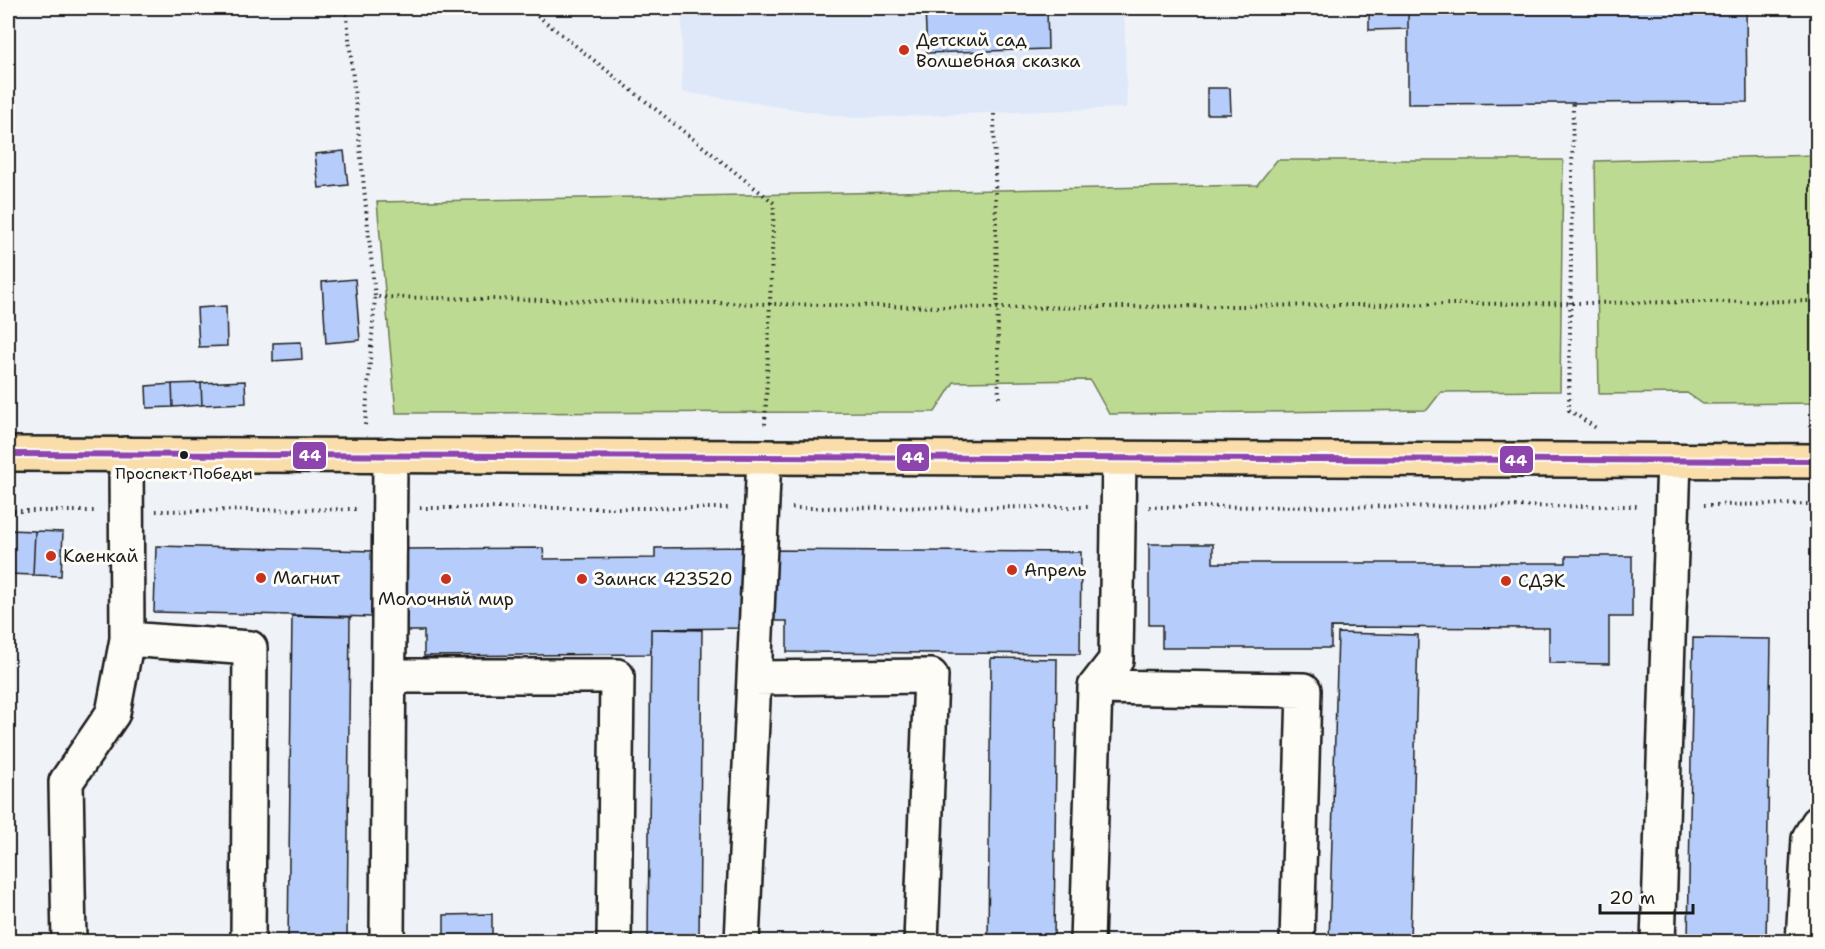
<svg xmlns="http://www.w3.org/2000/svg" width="1825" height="949" font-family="'Shantell Sans',sans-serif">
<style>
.built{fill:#dee8f9}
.green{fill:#bdda92;stroke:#6c7b57;stroke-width:1.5}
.building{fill:#b6cdfb;stroke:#1c1c1c;stroke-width:1.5}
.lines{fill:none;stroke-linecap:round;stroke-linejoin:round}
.minor-casing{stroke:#1c1c1c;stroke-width:38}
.major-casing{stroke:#1c1c1c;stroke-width:38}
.path{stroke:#1c1c1c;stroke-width:4;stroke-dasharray:1.5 4.5;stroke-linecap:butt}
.minor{stroke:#fdfcf7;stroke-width:33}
.major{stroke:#f9deab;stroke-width:33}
.bus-1-casing{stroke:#fdfcf7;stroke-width:10}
.bus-1{stroke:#8e44ad;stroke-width:6}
.poi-dot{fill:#c8321e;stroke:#fdfcf7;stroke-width:2}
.bus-dot{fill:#1c1c1c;stroke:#fdfcf7;stroke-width:2}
.labels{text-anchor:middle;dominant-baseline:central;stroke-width:6;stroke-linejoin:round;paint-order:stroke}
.bus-label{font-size:16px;fill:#1c1c1c;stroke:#fdfcf7}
.poi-label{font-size:18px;fill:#1c1c1c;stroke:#fdfcf7;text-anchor:start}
.line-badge{stroke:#fdfcf7;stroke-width:2}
.badge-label{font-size:16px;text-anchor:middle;font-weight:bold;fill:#fff}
</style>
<rect width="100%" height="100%" fill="#eff3f8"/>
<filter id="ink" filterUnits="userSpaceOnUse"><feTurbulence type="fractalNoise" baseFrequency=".0167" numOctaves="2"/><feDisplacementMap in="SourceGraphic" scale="12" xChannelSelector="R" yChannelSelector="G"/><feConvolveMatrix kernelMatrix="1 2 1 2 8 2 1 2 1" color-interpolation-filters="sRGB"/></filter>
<g filter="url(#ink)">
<path class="built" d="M682,8h442l3,100 -275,10 -170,-26z"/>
<path class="green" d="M1817,155v248l-114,1 -16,-11 -88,1 -4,-233z
M1277,160h286l-3,231 -119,1 -14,18 -318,4 -19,-34 -136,2 -19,30 -539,1 -19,-211 880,-17z"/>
<path class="building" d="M925,8h122l1,41 -121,4z
M1369,8h39v21l-39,1z
M1408,8h338l1,94 -339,2z
M1207,88h23l1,26h-24z
M344,151l4,34 -29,3 -4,-34z
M355,279l5,61 -34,3 -4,-61z
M226,306l1,40 -28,1 -2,-39z
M301,342l1,17 -29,2v-18z
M245,381l1,22 -44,2 -1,-22z
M201,383l1,22 -29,2 -1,-23z
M172,384l1,23 -26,1 -1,-22z
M8,530l27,1 -2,44 -25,-1z
M35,531l28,1 -2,44 -28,-1z
M1149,544h64v19h353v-7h66v61h-23v47l-60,-1v-35l-218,-1v21h-169v-23h-13z
M156,546l219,5 -2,66 -219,-5z
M747,547v81l-96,1v25l-227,2v-25h-21v-82l140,-1 1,11 111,-1v-10z
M763,550l318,2 -1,102 -293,-2v-31h-25z
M292,616l58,1 -3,325h-59z
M651,629l51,1 -3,312h-51z
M1338,633l80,2 -8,307h-81z
M1693,638l78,1 -5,303h-78z
M991,658l66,1 -3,283h-66z
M492,914v28h-48v-27z"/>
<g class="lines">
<defs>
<path id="minor" d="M127,639l123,9 -2,294
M389,676h228l-3,266
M754,678l177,-2 -10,266
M1095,687l209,3 -7,252
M69,942l-3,-160 47,-69 14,-74 -1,-185
M387,942l3,-487
M742,942l22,-485
M1087,942l8,-255 21,-27 3,-202
M1658,942l16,-482
M1803,942l6,-104 9,-15"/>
<path id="major" d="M8,454l1810,7"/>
</defs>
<use href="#minor" class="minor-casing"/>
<use href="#major" class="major-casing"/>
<path class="path" d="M346,8l29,289
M528,8l246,195 -9,222
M1573,104l-4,306 27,18
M994,114l5,286
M365,425l10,-128 622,11 821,-7
M1704,505l114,-1
M1149,507l491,-1
M420,508h311
M792,508l296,-1
M8,511h87
M156,511l203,-2"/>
<use href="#minor" class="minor"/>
<use href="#major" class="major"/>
<defs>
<path id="bus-1" d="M8,454l1810,7"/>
</defs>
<use href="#bus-1" class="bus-1-casing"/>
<use href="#bus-1" class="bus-1"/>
</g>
</g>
<g class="poi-dot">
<circle cx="904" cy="50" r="6"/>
<circle cx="51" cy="556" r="6"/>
<circle cx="1012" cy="570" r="6"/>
<circle cx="261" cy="578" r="6"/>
<circle cx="446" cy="579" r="6"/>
<circle cx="582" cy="579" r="6"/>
<circle cx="1506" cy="581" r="6"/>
</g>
<circle class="bus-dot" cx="184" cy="455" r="5"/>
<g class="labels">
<g class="bus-label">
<text x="184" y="473">Проспект Победы</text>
</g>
<g class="poi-label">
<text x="916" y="40">Детский сад<tspan x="916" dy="21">Волшебная сказка</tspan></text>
<text x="63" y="556">Каенкай</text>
<text x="1024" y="570">Апрель</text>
<text x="273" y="578">Магнит</text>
<text x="594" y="579">Заинск 423520</text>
<text x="1518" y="581">СДЭК</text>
<text x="446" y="599" text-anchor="middle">Молочный мир</text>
</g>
</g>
<g class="line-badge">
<rect x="292" y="441" width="35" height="29" rx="6" fill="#8e44ad"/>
<rect x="896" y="443" width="34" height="29" rx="6" fill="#8e44ad"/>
<rect x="1499" y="445" width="35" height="29" rx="6" fill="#8e44ad"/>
</g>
<g class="badge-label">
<text x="310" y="461">44</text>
<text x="913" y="463">44</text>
<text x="1516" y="466">44</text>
</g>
<rect width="1825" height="949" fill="none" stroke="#fdfcf7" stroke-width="30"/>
<rect x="15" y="15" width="1795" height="919" fill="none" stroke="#1c1c1c" stroke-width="2" filter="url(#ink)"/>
<path d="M1600 904v9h93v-9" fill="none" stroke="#1c1c1c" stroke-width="3"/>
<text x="1609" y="904" font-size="18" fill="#1c1c1c" stroke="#fdfcf7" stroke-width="4.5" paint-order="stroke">20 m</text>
</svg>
